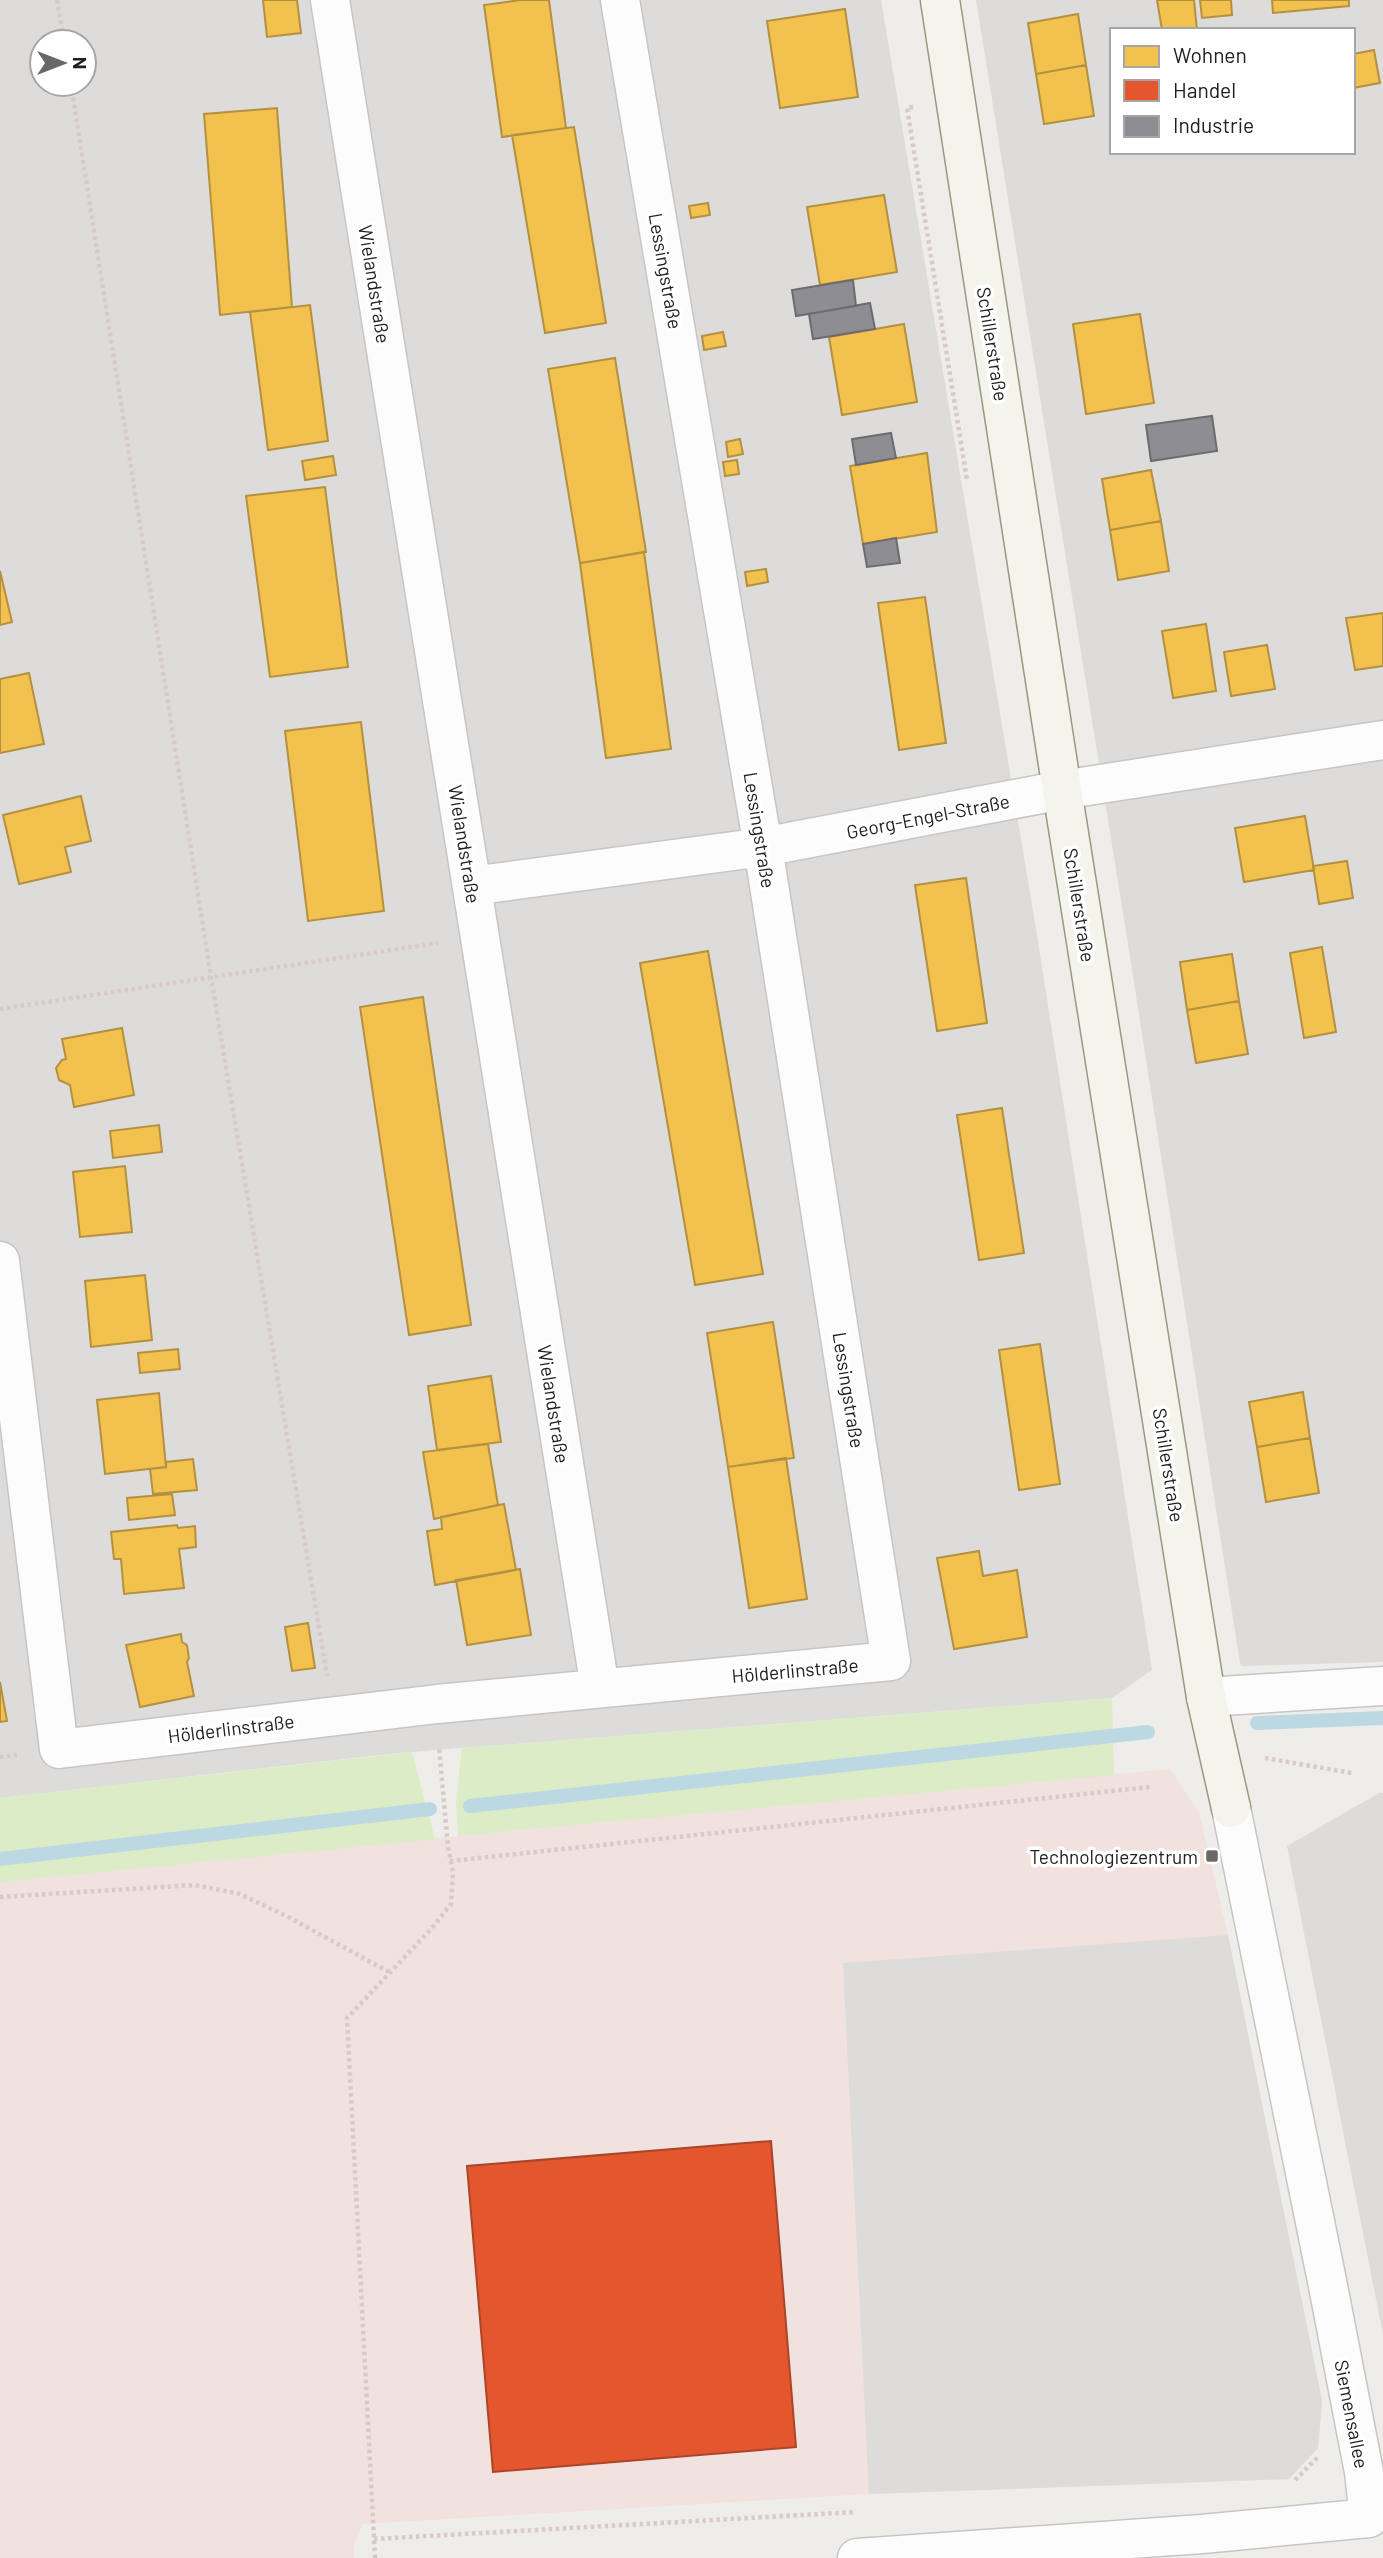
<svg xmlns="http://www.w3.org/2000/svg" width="1383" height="2558" font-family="Barlow,sans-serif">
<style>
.residential{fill:#dedcda;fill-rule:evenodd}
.commercial{fill:#f1e1df}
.religious{fill:#dddcda}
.grass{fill:#dbecc7}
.homes{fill:#f2c14e;stroke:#b39140;stroke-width:2}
.shops{fill:#e4572e;stroke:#a9462a;stroke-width:2}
.industry{fill:#8d8d92;stroke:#6c6c70;stroke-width:2}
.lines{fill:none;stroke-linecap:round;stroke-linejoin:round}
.stream{stroke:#bcd9e3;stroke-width:14}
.street-casing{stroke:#c7c6c5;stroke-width:41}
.secondary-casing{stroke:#979980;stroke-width:41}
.path{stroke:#d8cac7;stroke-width:4.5;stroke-dasharray:3.5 3.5;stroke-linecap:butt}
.street{stroke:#fdfcfc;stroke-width:38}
.secondary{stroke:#f4f4ec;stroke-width:38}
.poi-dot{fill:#686866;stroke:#fff;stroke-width:2.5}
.labels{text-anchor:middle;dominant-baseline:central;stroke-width:7;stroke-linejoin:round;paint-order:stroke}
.street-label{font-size:19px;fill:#202020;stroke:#fff}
.poi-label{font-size:19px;fill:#202020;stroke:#fff;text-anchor:end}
</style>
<rect width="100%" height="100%" fill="#efede9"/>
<path class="residential" d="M0,0h881l156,935 115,735 -40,28 -714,55 -398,45zM42,42h42v42h-42z
M976,0h407v1662l-142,4 -2,-9 -111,-713zM1112,30h241v122h-241z
M1379,1793h4v542l-96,-489z"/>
<path class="commercial" d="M1170,1769l29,44 29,122 94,466 -4,47 -29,31 -420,15 -506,30 -9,21v13h-354v-676l164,-18z"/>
<path class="religious" d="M1228,1935l94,466 -4,47 -29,31 -420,15 -26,-531z"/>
<path class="grass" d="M1112,1698l2,77 -656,61 -2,-34 6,-54z
M412,1752l23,87 -435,43v-84z"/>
<path class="homes" d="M263,0h34l4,33 -34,4z
M520,0h29l17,128 -64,9 -18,-132z
M1157,0h37l3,30h-35z
M1200,0h31l1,15 -30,3z
M1272,0h77v6l-76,7z
M845,9l13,88 -78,11 -13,-87z
M1078,14l8,51 -50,9 -8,-51z
M1374,50l6,33 -27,5v-34z
M1086,65l8,51 -50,8 -8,-50z
M277,108l15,199 -72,8 -16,-201z
M574,127l32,196 -61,10 -33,-198z
M884,195l13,77 -77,13 -13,-78z
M708,203l2,12 -19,3 -2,-12z
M310,305l18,136 -60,9 -18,-138z
M1140,314l14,89 -68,11 -13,-90z
M904,324l13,78 -75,13 -13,-78z
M723,332l3,14 -22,4 -2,-14z
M615,358l31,194 -66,11 -32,-194z
M740,439l3,15 -15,3 -2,-15z
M927,453l10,79 -74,12 -13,-78z
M333,456l3,19 -31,5 -3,-19z
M737,460l2,14 -14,2 -2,-14z
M1151,470l10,51 -51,9 -8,-51z
M325,487l23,180 -78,10 -24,-181z
M1161,521l8,50 -51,9 -8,-50z
M644,552l27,197 -65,9 -26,-195z
M766,569l2,13 -21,4 -2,-14z
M0,571l12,51 -12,3z
M925,597l21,146 -47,7 -21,-147z
M1383,613v53l-28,4 -9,-52z
M1206,624l10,67 -43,7 -11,-67z
M1267,645l8,44 -44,7 -7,-44z
M29,673l15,71 -44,9v-74z
M361,722l23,189 -76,10 -23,-190z
M81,796l10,45 -26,6 6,25 -52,12 -16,-69z
M1305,816l9,54 -70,12 -9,-54z
M1347,861l6,37 -34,6 -6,-38z
M966,878l21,145 -50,8 -22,-146z
M1322,947l14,85 -32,6 -14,-85z
M708,951l55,323 -68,11 -55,-322z
M1232,954l7,47 -52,9 -7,-48z
M423,997l48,328 -62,10 -49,-328z
M1239,1001l9,53 -52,9 -9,-53z
M122,1028l12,67 -60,12 -4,-22 -11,-5 -3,-12 6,-8 4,-1 -4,-20z
M1002,1108l22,145 -45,7 -22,-145z
M159,1125l3,27 -49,6 -3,-27z
M125,1166l7,66 -52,5 -7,-65z
M145,1275l7,65 -61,7 -6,-66z
M773,1322l21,136 -66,9 -21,-134z
M1040,1344l20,140 -41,6 -20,-140z
M178,1349l2,20 -40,4 -2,-20z
M491,1376l10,66 -64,8 -9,-64z
M1303,1392l7,46 -53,9 -8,-45z
M159,1393l7,74 -61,7 -8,-74z
M1310,1438l9,55 -53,9 -9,-55z
M488,1444l10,61 -64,14 -11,-67z
M786,1458l21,141 -58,9 -21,-141z
M193,1459l4,31 -44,4 -3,-25 16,-2v-5z
M172,1494l3,21 -46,5 -2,-22z
M504,1504l12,66 -81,15 -8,-54 15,-2 -1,-12z
M177,1525l1,3 17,-2 1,21 -17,2 5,39 -60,6 -3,-35h-7l-3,-27z
M979,1551l4,25 34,-6 10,67 -73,12 -17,-91z
M520,1569l11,66 -64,10 -11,-65z
M308,1623l7,45 -23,3 -7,-44z
M181,1634l1,8 5,3 2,13 -2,4 7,34 -54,11 -14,-62z
M0,1682l7,39 -7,1z"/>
<path class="shops" d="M771,2141l25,306 -303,25 -26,-306z"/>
<path class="industry" d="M853,280l3,26 -60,10 -4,-26z
M870,303l5,26 -62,10 -4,-25z
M1212,416l5,35 -66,10 -5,-36z
M891,433l5,25 -40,7 -4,-26z
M896,538l4,25 -33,4 -4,-23z"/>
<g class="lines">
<path class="stream" d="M1257,1723l126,-5
M470,1806l678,-74
M0,1859l430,-50"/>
<defs>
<path id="street" d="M330,0l270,1688
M472,886l291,-39 299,-57 321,-50
M0,1261l59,488 378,-45 454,-43 -128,-814 -143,-847
M1206,1697l177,-11
M857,2558l345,-24 167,-16 -5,-46 -37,-191 -96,-473"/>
<path id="secondary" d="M940,0l122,790 144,907 25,111"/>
</defs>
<use href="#street" class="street-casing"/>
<use href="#secondary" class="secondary-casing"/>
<path class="path" d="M57,0l7,42
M71,84l140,893 116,699
M913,107l-6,1 60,372
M0,1009l438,-66
M0,1757l17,-2
M1265,1758l87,15
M450,1861l700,-74
M0,1897l195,-12 45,9 50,24 99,54
M1295,2480l23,-23
M374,2539l482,-27
M375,2558l-28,-540 85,-90 19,-24 2,-32 -5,-25 -9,-100"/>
<use href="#street" class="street"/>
<use href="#secondary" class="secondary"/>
</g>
<rect class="poi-dot" x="1205" y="1849" width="14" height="14" rx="3.5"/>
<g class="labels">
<g class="street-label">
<text transform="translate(666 271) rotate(80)">Lessingstraße</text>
<text transform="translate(375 284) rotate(81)">Wielandstraße</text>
<text transform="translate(993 344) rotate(81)">Schillerstraße</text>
<text transform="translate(928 816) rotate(-11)">Georg-Engel-Straße</text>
<text transform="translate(760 830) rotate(81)">Lessingstraße</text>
<text transform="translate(465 844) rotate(81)">Wielandstraße</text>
<text transform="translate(1080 905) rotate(81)">Schillerstraße</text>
<text transform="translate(849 1390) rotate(81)">Lessingstraße</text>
<text transform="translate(554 1404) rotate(81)">Wielandstraße</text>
<text transform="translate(1169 1465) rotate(81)">Schillerstraße</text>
<text transform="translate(795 1670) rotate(-5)">Hölderlinstraße</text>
<text transform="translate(231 1728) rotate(-7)">Hölderlinstraße</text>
<text transform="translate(1352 2414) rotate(79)">Siemensallee</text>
</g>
<g class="poi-label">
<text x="1198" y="1856">Technologiezentrum</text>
</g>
</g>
<rect x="1110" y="28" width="245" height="126" fill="#ffffff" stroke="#a6a6a6" stroke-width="2"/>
<rect x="1124" y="46" width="35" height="21" fill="#f2c14e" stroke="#a6a6a6" stroke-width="2"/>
<text x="1173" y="63" font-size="21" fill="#202020">Wohnen</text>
<rect x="1124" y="80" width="35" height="21" fill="#e4572e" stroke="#a6a6a6" stroke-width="2"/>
<text x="1173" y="98" font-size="21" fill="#202020">Handel</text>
<rect x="1124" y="116" width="35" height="21" fill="#8d8d92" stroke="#a6a6a6" stroke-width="2"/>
<text x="1173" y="133" font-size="21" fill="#202020">Industrie</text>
<g transform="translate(63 63) rotate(90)"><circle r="33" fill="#ffffff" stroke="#a6a6a6" stroke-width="2"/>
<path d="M0-5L12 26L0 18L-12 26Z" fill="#686866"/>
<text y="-10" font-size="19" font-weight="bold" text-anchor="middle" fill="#202020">N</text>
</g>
</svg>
